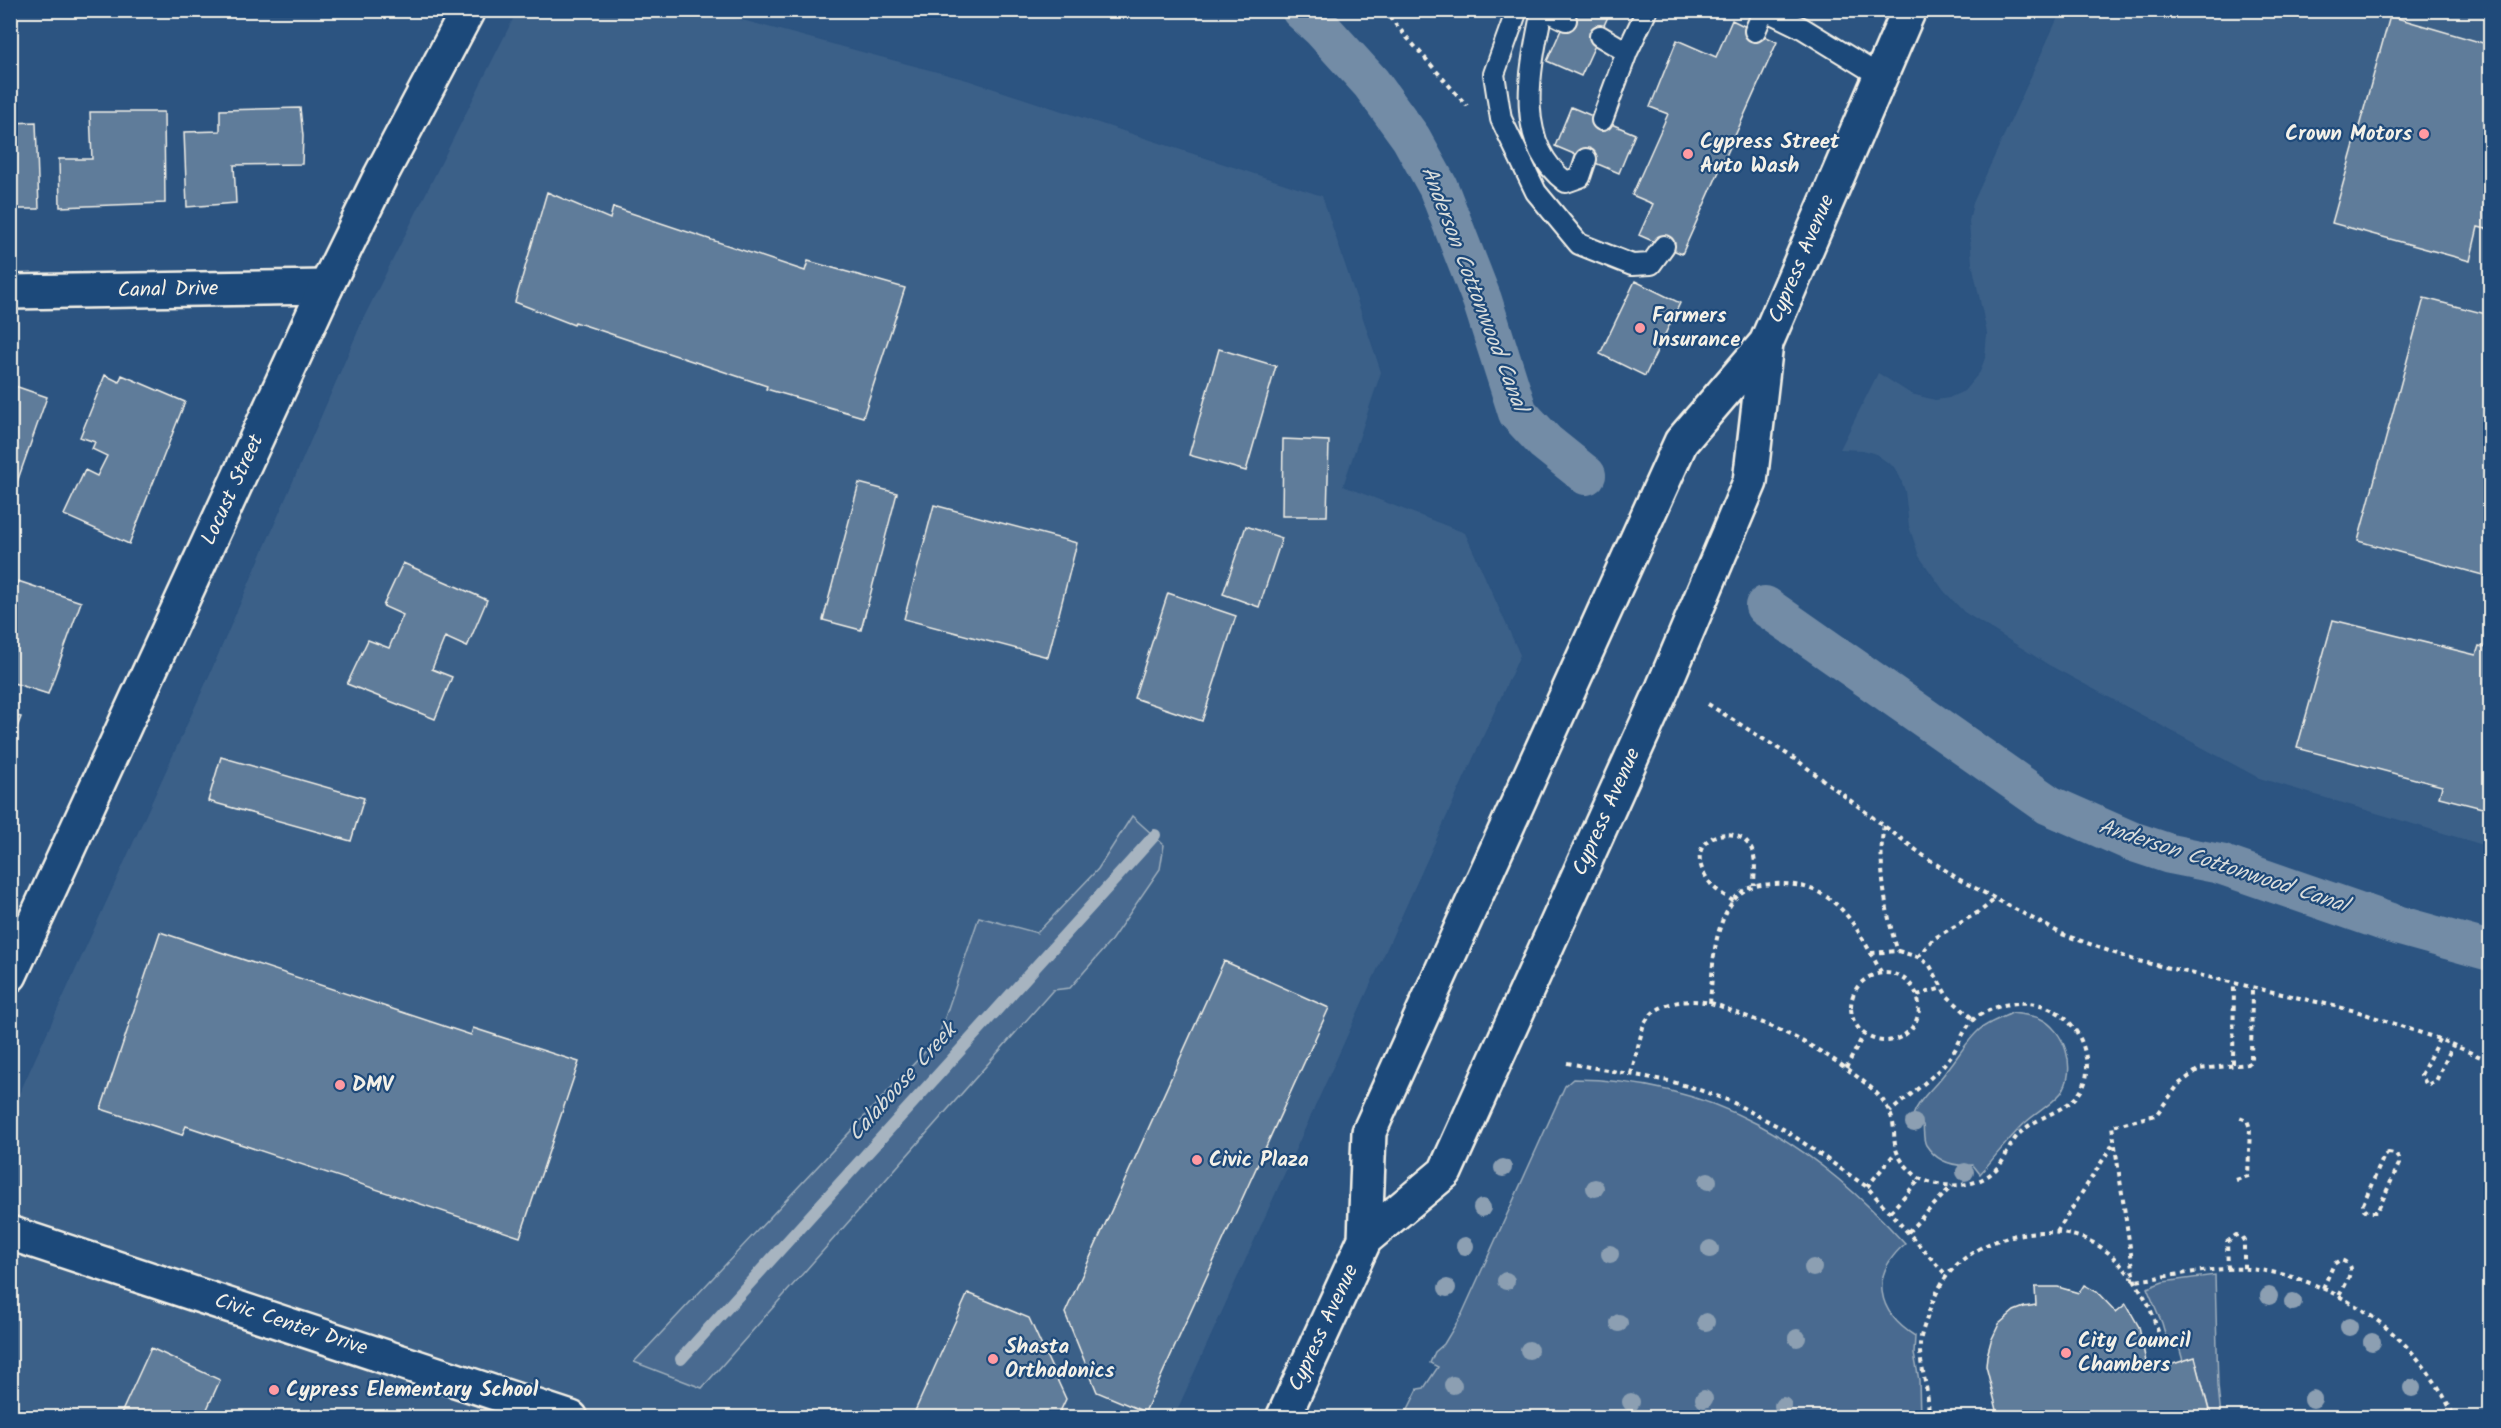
<svg xmlns="http://www.w3.org/2000/svg" width="2501" height="1428" font-family="Kalam,sans-serif">
<style>
.built{fill:#3b6088}
.green{fill:#496b90;stroke:#9eaebc;stroke-width:1.5}
.lines{fill:none;stroke-linecap:round;stroke-linejoin:round}
.stream{stroke:#a7b4c0;stroke-width:12}
.canal{stroke:#738ca6;stroke-width:40}
.building{fill:#5e7b9a;stroke:#f4f1e8;stroke-width:1.5}
.service-casing{stroke:#f4f1e8;stroke-width:24}
.minor-casing{stroke:#f4f1e8;stroke-width:38}
.tertiary-casing{stroke:#f4f1e8;stroke-width:38}
.secondary-casing{stroke:#f4f1e8;stroke-width:38}
.path{stroke:#f4f1e8;stroke-width:4;stroke-dasharray:4.5 4.5;stroke-linecap:butt}
.service{stroke:#1f4a7a;stroke-width:20}
.minor{stroke:#1f4a7a;stroke-width:33}
.tertiary{stroke:#1f4a7a;stroke-width:33}
.secondary{stroke:#1f4a7a;stroke-width:33}
.tree{fill:#8c9fb2}
.poi-dot{fill:#ff9aa2;stroke:#1f4a7a;stroke-width:2}
.labels{text-anchor:middle;dominant-baseline:central;stroke-width:4.5;stroke-linejoin:round;paint-order:stroke}
.poi-label{font-size:21px;font-weight:bold;fill:#f4f1e8;stroke:#1f4a7a;text-anchor:start}
.street-label{font-size:21px;fill:#f4f1e8;stroke:#1f4a7a}
.water-label{font-size:22px;font-style:italic;fill:#dadddb;stroke:#1f4a7a}
</style>
<rect width="100%" height="100%" fill="#2c5481"/>
<filter id="ink" filterUnits="userSpaceOnUse"><feTurbulence type="fractalNoise" baseFrequency=".0167" numOctaves="2"/><feDisplacementMap in="SourceGraphic" scale="12" xChannelSelector="R" yChannelSelector="G"/><feConvolveMatrix kernelMatrix="1 2 1 2 8 2 1 2 1" color-interpolation-filters="sRGB"/></filter>
<g filter="url(#ink)">
<path class="built" d="M517,11h191l259,69 355,116 59,176 -38,114 122,47 55,122 -346,762 -1163,1v-306l198,-436 155,-359z
M2061,11h429v836l-231,-69 -210,-113 -85,-53 -20,-21 -25,-35 -10,-30 -4,-35 -5,-14 -6,-10 -18,-13 -13,-4 -23,-1 38,-76 33,21 24,6 14,-2 15,-7 16,-19 5,-14 2,-25 -15,-70 -3,-42 4,-18z"/>
<path class="green" d="M1132,816l32,29 -4,24 -50,73 -40,46 -17,2 -351,398 -68,-26 304,-324 41,-121 58,16 61,-64z
M2012,1013c9,1 19,2 27,5 26,11 39,52 22,75 -10,12 -24,19 -35,29 -17,16 -31,35 -46,52l-7,-9c-19,2 -36,-3 -47,-20 -3,-5 -2,-14 -3,-20l-11,-7c7,-21 23,-30 35,-48 11,-13 19,-28 32,-40 9,-8 23,-12 33,-17z
M1573,1079c140,1 241,64 332,165 -36,31 -28,68 10,92l-1,18 5,26 1,37h-516l14,-28 6,-1 14,-21 -8,-4 5,-11 9,-8 18,-30 103,-228z
M2215,1275l3,111 3,31h-10l-16,-59 -12,3 -5,-18 -10,1 -6,-21 -15,-35 16,-6z"/>
<g class="lines">
<path class="stream" d="M681,1359l474,-524"/>
<path class="canal" d="M1301,10l21,19 49,54 40,55 27,49 44,113 36,113 27,29 41,33
M1765,606l284,199 82,36 39,13 50,10 173,60 97,27"/>
</g>
<path class="building" d="M1570,10h41l-30,66 -34,-15z
M2390,16l100,29v185l-12,-3 -8,34 -138,-38z
M1732,20l45,22 -95,212 -43,-19 14,-31 -21,-9 36,-81 -18,-7 27,-67 39,17z
M1571,107l64,27 -16,39 -64,-27z
M300,108l3,28 -1,28 -68,1 2,38 -49,4 -3,-75 36,-1v-21z
M90,112h74l1,91 -105,4 -1,-48h33z
M36,122l3,87h-29v-86z
M547,192l63,27 3,-12 192,64 3,-10 97,27 -42,129 -97,-28 1,-3 -192,-64 -1,3 -59,-23z
M1635,281l45,22 -35,73 -45,-22z
M2424,298l66,17v262l-132,-36z
M1219,349l57,17 -30,105 -57,-16z
M105,375l14,7 3,-7 63,27 -56,142 -65,-29 21,-45 12,6 10,-20 -15,-7 3,-7 -15,-5z
M12,385l35,12 -31,88 -6,-1z
M1283,439l46,2 -2,75h-45z
M859,483l38,10 -36,137 -38,-10z
M934,505l143,38 -29,114 -144,-38z
M1246,526l36,12 -23,69 -36,-13z
M403,563l84,37 -20,47 -22,-10 -13,32 20,8 -17,42 -88,-35 21,-44 21,8 14,-33 -20,-9z
M18,581l63,21 -33,92 -38,-12v-76z
M1168,593l68,23 -34,105 -68,-23z
M2333,620l143,35 3,-9 11,3v161l-51,-13 3,-11 -145,-38z
M10,714l11,3 -11,29z
M221,757l143,41 -13,43 -143,-40z
M160,932l311,103 2,-7 106,34 -59,175 -334,-111 -4,9 -81,-26z
M1224,961l105,47 -184,404 -48,-20 -32,-79z
M2084,1285l13,7 19,20 10,-8 13,23 9,45 47,-15 16,61h-217l-1,-2 5,-2 -12,-48 1,-10 4,-15 8,-17 15,-13 10,-4 12,-2 -1,-18h23l21,6z
M968,1293l61,25 37,81 -9,19h-126l-16,-7z
M151,1348l69,32 -17,38h-84z"/>
<g class="lines">
<defs>
<path id="service" d="M1517,10l-23,64 7,45 35,73 43,52 53,21 19,-1 13,-18
M1542,10c-11,56 -30,132 24,172l14,-5 6,-18
M1546,10l20,10
M1765,10l37,18 78,48
M1755,31l9,-21
M1600,36l27,16
M1602,120l25,-68 20,-42"/>
<path id="minor" d="M10,292l316,-5
M10,1233l561,185"/>
<path id="tertiary" d="M10,975l316,-688 55,-112 87,-165"/>
<path id="secondary" d="M1365,1239l80,-67 218,-484 87,-206 16,-139 143,-333
M1283,1418l82,-179 4,-107 312,-690 85,-99"/>
</defs>
<use href="#service" class="service-casing"/>
<use href="#minor" class="minor-casing"/>
<use href="#tertiary" class="tertiary-casing"/>
<use href="#secondary" class="secondary-casing"/>
<path class="path" d="M1383,10l84,96
M1708,704l90,57 126,95 36,24 102,54 72,26 222,51 83,28 51,22
M1884,826c-7,33 2,93 14,125
M1733,901c-7,-5 -17,-10 -22,-17 -39,-49 35,-69 43,-27 2,8 0,19 0,28
M1871,953l27,-2 20,6 11,7 18,32 26,23
M1918,957l15,-18 49,-29 13,-11
M1851 1007a34 34 0 1 1 68 0a34 34 0 1 1-68 0Z
M1917,995l26,-7
M1710,1003c3,-34 2,-73 23,-102 10,-14 23,-16 40,-17 63,-3 82,40 108,88
M2439,1039l-18,36 6,10 9,-4 17,-36
M1567,1063l102,18 25,7 36,13 55,29 82,57 80,89
M2233,1064l1,-80
M1846,1068l18,-34
M1631,1074l12,-47c9,-25 44,-29 67,-24 10,2 20,8 30,11 41,15 80,34 115,61 13,10 27,20 34,36 11,22 -3,36 20,58 4,4 8,9 14,11 24,9 57,8 75,-13 9,-10 12,-25 22,-34 19,-19 53,-22 64,-48 5,-12 3,-25 0,-36 -14,-48 -66,-58 -106,-33 -14,9 -18,29 -28,41 -16,21 -40,37 -60,55
M2388,1153l7,1 4,5v5l-22,48h-9l-4,-3 -1,-5 21,-48z
M2236,1180l12,-4 2,-48 -3,-8 -8,-3
M1867,1187l28,-34
M1890,1212l30,-33
M1908,1232l44,-46
M2057,1232l56,-88
M2228,1269l-1,-27 9,-7 5,1 3,5v28
M2323,1288l11,-24 6,-4c20,5 5,24 -1,36
M2164,1349l-15,-44 -14,-24 -23,-155 44,-11 23,-31 20,-15 49,-5 3,-3 1,-73
M1928,1418c3,-27 -9,-49 -8,-73 0,-8 4,-19 7,-27 4,-14 10,-28 19,-41 32,-43 107,-59 153,-31 15,9 25,23 36,35 37,-5 76,-14 114,-12 69,5 145,51 183,109 9,12 16,26 23,40"/>
<use href="#service" class="service"/>
<use href="#minor" class="minor"/>
<use href="#tertiary" class="tertiary"/>
<use href="#secondary" class="secondary"/>
</g>
<g class="tree">
<circle cx="1914" cy="1123" r="9"/>
<circle cx="1503" cy="1168" r="9"/>
<circle cx="1965" cy="1172" r="9"/>
<circle cx="1708" cy="1181" r="9"/>
<circle cx="1595" cy="1188" r="9"/>
<circle cx="1482" cy="1208" r="9"/>
<circle cx="1465" cy="1246" r="9"/>
<circle cx="1710" cy="1249" r="9"/>
<circle cx="1610" cy="1254" r="9"/>
<circle cx="1813" cy="1268" r="9"/>
<circle cx="1506" cy="1281" r="9"/>
<circle cx="1447" cy="1288" r="9"/>
<circle cx="2269" cy="1296" r="9"/>
<circle cx="2293" cy="1302" r="9"/>
<circle cx="1706" cy="1322" r="9"/>
<circle cx="1619" cy="1323" r="9"/>
<circle cx="2349" cy="1327" r="9"/>
<circle cx="1797" cy="1338" r="9"/>
<circle cx="2372" cy="1342" r="9"/>
<circle cx="1529" cy="1350" r="9"/>
<circle cx="1453" cy="1385" r="9"/>
<circle cx="2412" cy="1388" r="9"/>
<circle cx="1704" cy="1399" r="9"/>
<circle cx="2313" cy="1399" r="9"/>
<circle cx="1631" cy="1402" r="9"/>
<circle cx="1783" cy="1406" r="9"/>
</g>
</g>
<g class="poi-dot">
<circle cx="2424" cy="134" r="6"/>
<circle cx="1688" cy="154" r="6"/>
<circle cx="1640" cy="328" r="6"/>
<circle cx="340" cy="1085" r="6"/>
<circle cx="1197" cy="1160" r="6"/>
<circle cx="2066" cy="1353" r="6"/>
<circle cx="993" cy="1359" r="6"/>
<circle cx="274" cy="1390" r="6"/>
</g>
<g class="labels">
<g class="poi-label">
<text x="2412" y="134" text-anchor="end">Crown Motors</text>
<text x="1700" y="142">Cypress Street<tspan x="1700" dy="24">Auto Wash</tspan></text>
<text x="1652" y="316">Farmers<tspan x="1652" dy="24">Insurance</tspan></text>
<text x="352" y="1085">DMV</text>
<text x="1209" y="1160">Civic Plaza</text>
<text x="2078" y="1341">City Council<tspan x="2078" dy="24">Chambers</tspan></text>
<text x="1005" y="1347">Shasta<tspan x="1005" dy="24">Orthodonics</tspan></text>
<text x="286" y="1390">Cypress Elementary School</text>
</g>
<g class="street-label">
<text transform="translate(1802 259) rotate(-67)">Cypress Avenue</text>
<text transform="translate(168 290) rotate(-1)">Canal Drive</text>
<text transform="translate(233 490) rotate(-65)">Locust Street</text>
<text transform="translate(1607 812) rotate(-66)">Cypress Avenue</text>
<text transform="translate(291 1325) rotate(18)">Civic Center Drive</text>
<text transform="translate(1324 1328) rotate(-65)">Cypress Avenue</text>
</g>
<g class="water-label">
<text transform="translate(1473 289) rotate(69)">Anderson Cottonwood Canal</text>
<text transform="translate(2223 867) rotate(18)">Anderson Cottonwood Canal</text>
<text transform="translate(903 1083) rotate(-48)">Calaboose Creek</text>
</g>
</g>
<rect width="2501" height="1428" fill="none" stroke="#1f4a7a" stroke-width="36"/>
<rect x="18" y="18" width="2465" height="1392" fill="none" stroke="#f4f1e8" stroke-width="2" filter="url(#ink)"/>
</svg>
